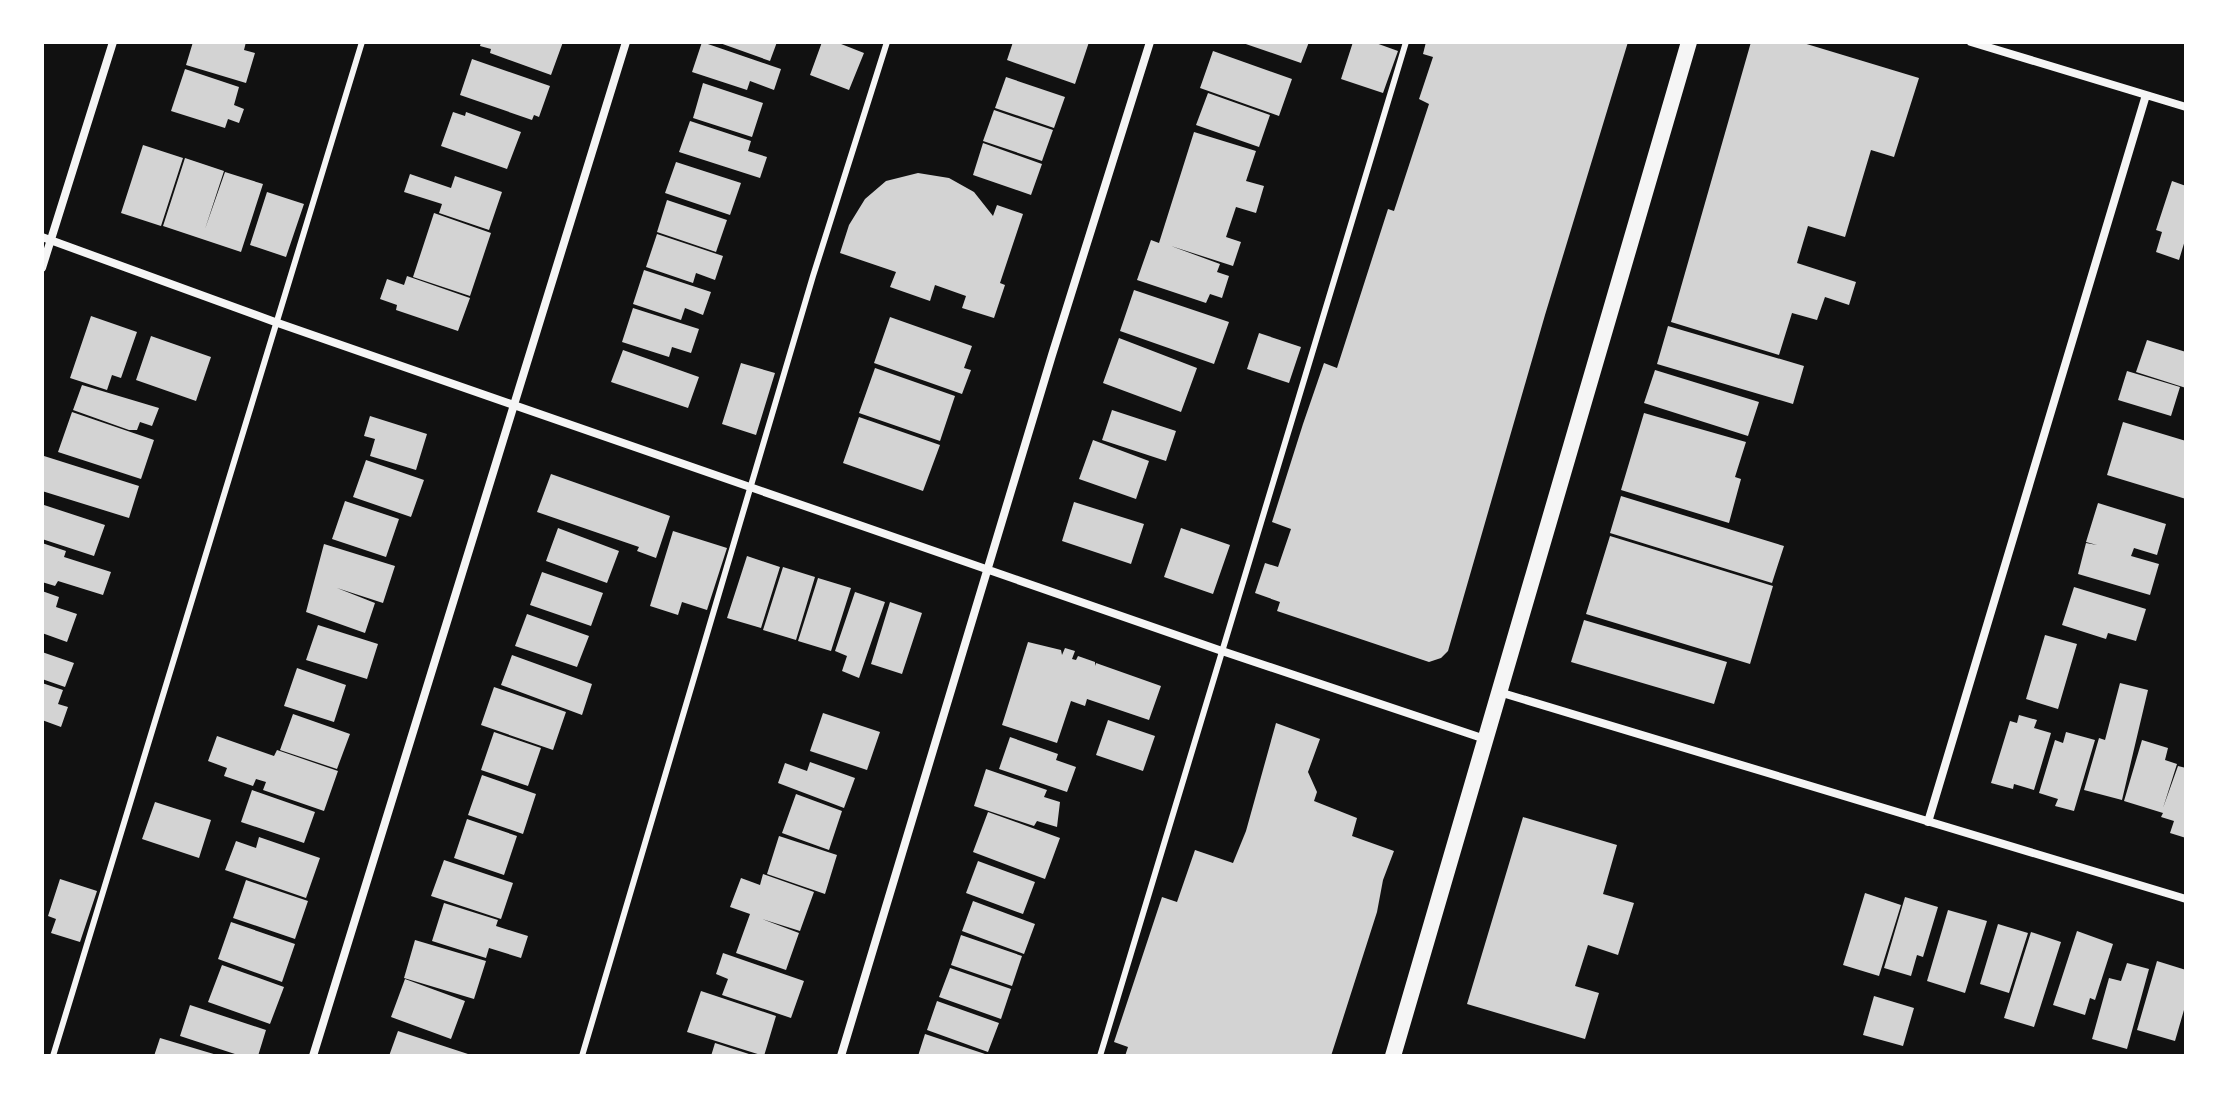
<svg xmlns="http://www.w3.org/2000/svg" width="2228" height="1098" font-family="Helvetica,sans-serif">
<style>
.building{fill:#d3d3d3}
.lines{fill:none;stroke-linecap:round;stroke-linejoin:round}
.service{stroke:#f5f5f5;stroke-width:6}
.minor{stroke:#f5f5f5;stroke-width:8}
.secondary{stroke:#f5f5f5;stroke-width:16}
</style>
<rect width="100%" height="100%" fill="#111"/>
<path class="building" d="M193,42h53l-2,8 11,3 -9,30 -60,-18z
M481,42h82l-12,33 -61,-22 1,-4 -11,-3z
M702,42l79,27 -7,21 -24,-9 -3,9 -55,-18z
M717,42h60l-7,19z
M822,42h14l28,11 -15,37 -39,-15z
M1013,42h76l-14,42 -68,-24z
M1240,42h69l-8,21z
M1353,42h20l25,9 -15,42 -42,-14z
M1426,42h202l-83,273 -97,336 -7,7 -12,4 -152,-51 3,-9 -25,-9 10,-30 13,4 13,-38 -19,-7 31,-98 21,-61 13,5 51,-159 6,2 35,-107 -10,-5 14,-42 -10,-3z
M1751,42h49l119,36 -25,79 -23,-7 -26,87 -37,-11 -11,37 59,19 -7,23 -24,-8 -8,23 -25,-7 -13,42 -108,-33z
M1213,51l79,28 -13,37 -79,-28z
M472,59l78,27 -11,31 -5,-2 -2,5 -72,-25z
M185,69l54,18 -5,18 10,4 -5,14 -11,-4 -3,9 -54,-17z
M1006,77l59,20 -11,31 -59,-20z
M703,83l60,20 -11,34 -59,-19z
M1208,93l62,22 -11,32 -63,-22z
M994,110l59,20 -11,31 -59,-20z
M453,112l12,4 1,-4 55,20 -14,37 -66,-23z
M690,121l61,20 -3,10 19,6 -7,21 -81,-26z
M1194,132l62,19 -10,30 18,5 -8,27 -20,-6 -10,30 15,5 -8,24 -62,-20 49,18 -3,8 12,4 -7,22 -12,-4 -4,9 -69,-23 14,-40 8,3z
M983,143l59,21 -11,31 -58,-20z
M143,145l40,13 -22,68 -40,-13z
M185,158l39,13 -19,58 20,-57 38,12 -22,68 -78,-26z
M676,162l65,21 -11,32 -65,-22z
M918,173l31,5 25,14 19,24 4,-11 26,9 -23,69 5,2 -11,33 -32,-10 4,-12 -31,-11 -5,16 -40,-14 6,-15 -56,-19 9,-28 16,-26 21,-18z
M410,174l41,14 4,-12 47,16 -13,38 -50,-17 3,-9 -38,-12z
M2172,181l14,5v51l-7,23 -23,-8 6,-20 -6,-2z
M267,192l37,12 -18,53 -36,-12z
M667,200l60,20 -11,32 -59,-20z
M434,213l57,20 -21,63 -57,-19z
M657,234l66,22 -8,24 -19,-7 -3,10 -47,-16z
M644,270l67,22 -8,23 -18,-7 -4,12 -48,-16z
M407,276l63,22 -12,33 -62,-21 1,-5 -17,-6 7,-20 17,6z
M1134,290l95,32 -15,42 -94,-33z
M633,308l66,21 -8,24 -19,-6 -3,10 -47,-15z
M91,316l46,16 -16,46 -9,-3 -5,15 -37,-12z
M890,317l82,29 -8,22 7,2 -9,24 -88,-31z
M1668,326l136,40 -11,38 -136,-40z
M1259,333l42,14 -12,36 -42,-14z
M151,336l60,21 -15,44 -60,-21z
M1119,338l78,30 -16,44 -78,-29z
M2147,340l39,12v36l-50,-16z
M623,350l76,27 -11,31 -77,-26z
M741,363l34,10 -19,62 -34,-11z
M875,368l80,28 -15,45 -81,-28z
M1655,370l104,32 -11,34 -104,-33z
M2127,371l53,16 -9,29 -53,-16z
M82,385l77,23 -7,18 -12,-4 -3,8h-8l-56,-20z
M1112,410l64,21 -10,30 -64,-21z
M72,412l82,28 -13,39 -83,-27z
M1644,413l102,29 -11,35 6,2 -12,44 -108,-33z
M370,416l57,18 -11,36 -46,-14 5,-17 -11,-3z
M859,417l81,28 -17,46 -80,-28z
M2123,422l63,19v58l-79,-24z
M1093,440l56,21 -13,38 -57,-20z
M44,456l95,30 -10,32 -87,-27z
M366,460l58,20 -13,37 -58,-20z
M551,474l119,42 -14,42 -19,-7 2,-4 -102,-35z
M1621,496l163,50 -12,37 -162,-50z
M345,501l54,18 -13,38 -54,-18z
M1074,502l70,22 -13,40 -69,-23z
M2098,503l68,21 -9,31 -23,-7 -3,8 28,8 -9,31 -72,-21 8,-31 11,2 -11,-3z
M44,505l61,20 -11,31 -52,-17z
M558,528l61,23 -12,32 -61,-22z
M1181,528l49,17 -17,49 -49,-17z
M673,531l54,17 -20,62 -25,-8 -4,13 -28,-9z
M1610,536l163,50 -23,78 -164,-50z
M42,543l24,8 -2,6 47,15 -8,23 -45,-14 -3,5 -13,-4z
M324,544l71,22 -12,37 -46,-15 38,15 -10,30 -59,-21z
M747,556l33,11 -19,61 -34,-10z
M783,567l32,10 -19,63 -33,-10z
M542,572l61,21 -12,33 -61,-21z
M818,578l33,10 -20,63 -33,-10z
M2074,587l72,22 -10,32 -28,-8 -2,6 -44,-14z
M42,591l17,6 -3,10 21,7 -10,28 -25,-9z
M855,592l30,10 -26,76 -17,-7 5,-15 -12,-5z
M890,602l32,11 -20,61 -31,-10z
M527,614l62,22 -12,31 -62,-21z
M1584,620l143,42 -13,42 -143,-42z
M318,625l60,19 -11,35 -61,-19z
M2045,635l32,9 -19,65 -32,-10z
M1028,642l33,8 1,5 3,-7 10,3 -3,8 4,1 2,-4 17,6v4l1,-3 65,23 -12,34 -62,-21 -2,7 -14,-5 -14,42 -55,-18z
M42,652l32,11 -9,24 -23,-8z
M512,655l80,29 -10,31 -81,-30z
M297,668l49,17 -12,37 -50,-16z
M42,683l21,7 -5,14 10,3 -7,20 -19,-7z
M2120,683l28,7 -26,110 -38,-10 15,-52 6,2z
M494,687l72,25 -13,38 -72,-25z
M823,713l57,19 -13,38 -57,-19z
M293,714l57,20 -13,35 -57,-19z
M2019,715l18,5 -3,8 17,5 -17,57 -20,-6 -1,5 -22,-6 19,-62 7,2z
M1108,720l47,16 -12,35 -47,-16z
M1276,723l44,16 -12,33 9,20 -3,9 43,17 -5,18 42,15 -11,29 -6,32 -46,144h-206l3,-9 -14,-5 48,-145 15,5 18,-52 38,13 13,-32z
M494,732l47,16 -13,38 -47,-16z
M2066,732l29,8 -21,71 -19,-5 3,-7 -19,-6 16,-53 8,3z
M217,736l57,20 3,-6 61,21 -14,40 -61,-21 3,-8 -10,-3 -3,7 -29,-10 3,-8 -19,-7z
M1010,737l48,17 -2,6 20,7 -9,25 -68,-23z
M2142,740l26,8 -3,12 12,4 -14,44 15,-42 8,2v70l-16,-5 4,-12 -13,-4 2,-4 -39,-12z
M810,762l45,16 -11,30 -66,-25 7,-20 22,8z
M986,769l61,21 -3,7 16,5 -3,25 -20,-6 -3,5 -60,-20z
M482,775l54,19 -13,40 -55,-19z
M252,790l63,22 -11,31 -63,-21z
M796,794l46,17 -13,39 -47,-17z
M155,802l56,18 -12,38 -57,-19z
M988,812l72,26 -15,41 -72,-27z
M1523,817l94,28 -14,49 31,9 -16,52 -30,-10 -13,41 24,7 -14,46 -118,-35z
M467,819l50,17 -13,39 -50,-17z
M779,836l58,19 -12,39 -58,-20z
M259,837l61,21 -14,40 -81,-28 11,-29 20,7z
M444,860l69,23 -12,36 -70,-23z
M978,861l57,21 -12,32 -57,-21z
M763,874l51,18 -14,39 -38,-12 37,14 -13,37 -50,-17 14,-39 -20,-7 11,-29 19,7z
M60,879l37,12 -17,51 -29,-9 5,-14 -8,-3z
M246,880l62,21 -13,38 -62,-21z
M1865,893l36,12 -22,71 -36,-11z
M1905,897l33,10 -15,50 -6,-2 -6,21 -27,-8z
M973,901l62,23 -11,30 -62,-23z
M444,903l54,17 -2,6 32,10 -7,22 -32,-10 -3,10 -54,-17z
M1948,910l39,11 -22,72 -38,-12z
M231,922l64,22 -13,38 -64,-23z
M1998,924l30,9 -19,60 -29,-9z
M2077,931l36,13 -18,56 -5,-2 -5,17 -32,-10z
M2031,932l30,10 -27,85 -30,-9z
M961,935l61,21 -10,30 -61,-21z
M415,940l71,21 -12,38 -70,-21z
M723,953l81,28 -13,37 -69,-23 6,-16 -12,-5z
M2157,961l29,9v33l-11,38 -38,-11z
M2127,963l22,6 -22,80 -35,-10 17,-61 12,3z
M222,965l62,22 -14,37 -62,-22z
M950,968l61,21 -10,30 -62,-22z
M405,979l60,22 -14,38 -60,-22z
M701,991l75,25 -12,40 -77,-24z
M1874,996l40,12 -11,38 -40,-11z
M937,1001l62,22 -11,29 -61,-22z
M190,1005l76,25 -8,26h-17l-61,-20z
M398,1031l73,24v1h-82z
M925,1034l63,21v1h-70z
M160,1038l57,17 -1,1h-62z
M715,1043l37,12v1h-41z"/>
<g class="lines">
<path class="service" d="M53,1056l309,-1014
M582,1056l231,-780 74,-234
M1100,1056l306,-1014"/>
<path class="minor" d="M1971,42l215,65
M42,237l233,85 947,329 263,88
M42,268l71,-226
M1499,692l687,207
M1928,822l218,-727
M313,1056l313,-1014
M841,1056l211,-701 98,-313"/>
<path class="secondary" d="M1393,1056l296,-1014"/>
</g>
<rect width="2228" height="1098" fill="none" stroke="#ffffff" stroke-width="88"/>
</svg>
